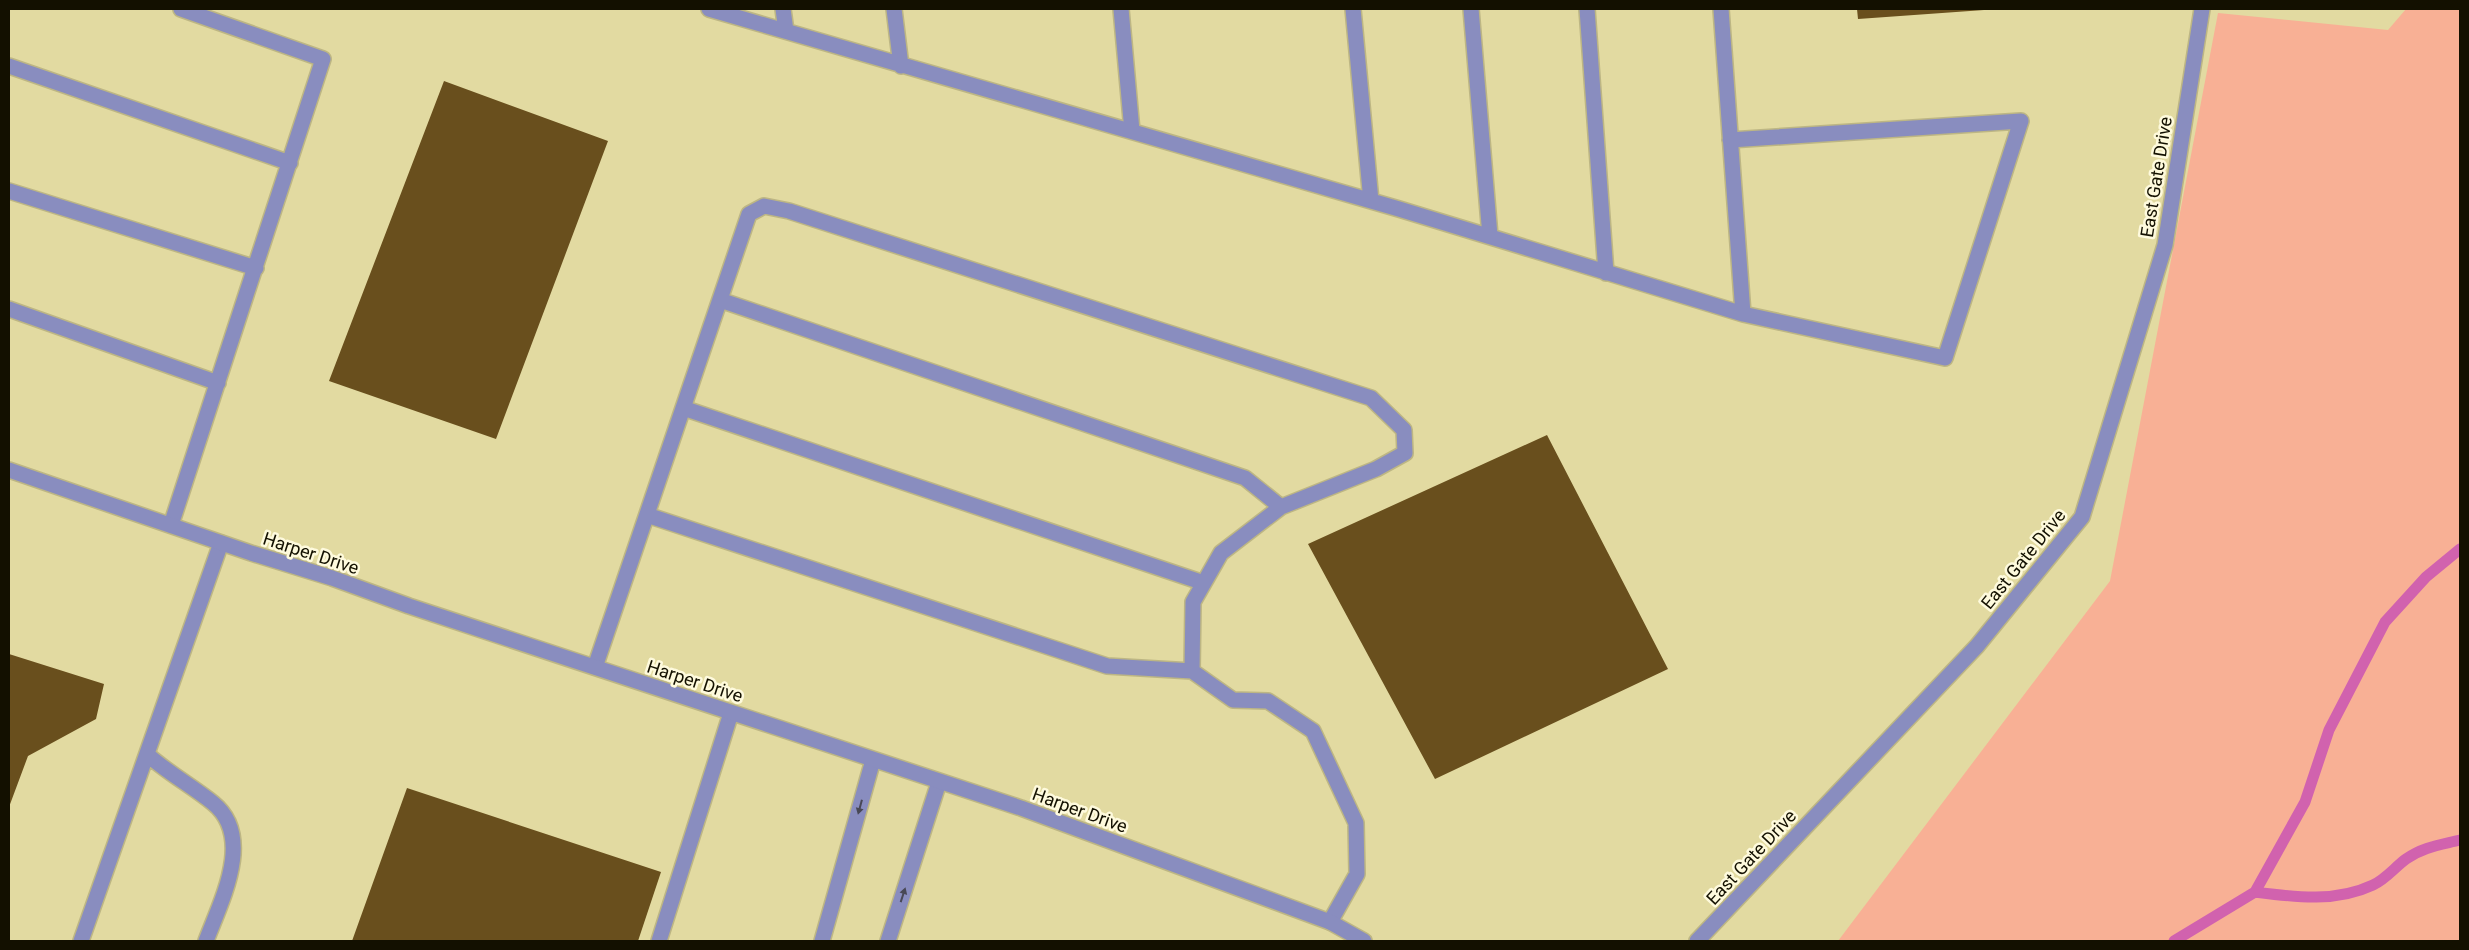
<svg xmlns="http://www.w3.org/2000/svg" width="2469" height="950" font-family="Roboto,sans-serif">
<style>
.green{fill:#f8b095}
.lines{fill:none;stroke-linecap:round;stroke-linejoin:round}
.stream{stroke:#d162ae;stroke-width:11}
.building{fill:#694f1d}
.lane-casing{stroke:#bdb684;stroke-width:18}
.street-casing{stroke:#bdb684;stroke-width:18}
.lane{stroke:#898dbf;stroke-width:15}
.street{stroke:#898dbf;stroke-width:15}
.oneway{fill:#484856}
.labels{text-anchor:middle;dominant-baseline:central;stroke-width:5;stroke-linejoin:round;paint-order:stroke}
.street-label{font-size:18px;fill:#131000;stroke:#fefadd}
</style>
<rect width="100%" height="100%" fill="#e2daa1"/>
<path class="green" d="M2406,9h54v932h-622l272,-360 108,-568 170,17z"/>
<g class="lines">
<path class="stream" d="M2255,892c39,5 80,11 118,-7 13,-6 22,-18 33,-26 17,-12 34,-14 54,-19
M2174,941l81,-49 50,-90 24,-72 56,-108 41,-45 34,-28"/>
</g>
<path class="building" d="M1857,9h127v1l-126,9z
M444,81l164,60 -112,298 -167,-58z
M1547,435l121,234 -233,110 -127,-235z
M9,654l95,30 -8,35 -68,37 -19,51z
M407,788l254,84 -23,69h-286z"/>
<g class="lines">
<defs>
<path id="lane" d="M709,9l690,200 344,105 -22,-305
M783,9l3,22
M894,9l7,57
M1121,9l11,122
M1353,9l18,192
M1471,9l19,227
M1587,9l19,264
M9,66l281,97
M1730,140l291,-19 -76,237 -202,-44
M9,191l247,77
M720,300l525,178 36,29
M9,309l209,74
M683,408l521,175
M647,515l460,151 85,5
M171,525l152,-466 -142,-50
M595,667l154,-453 15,-8 25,5 582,187 33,32 1,23 -29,16 -95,38 -60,46 -28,49 -1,69 41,29 35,1 45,30 43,92 1,51 -27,48
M148,755c20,18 44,31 65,48 42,34 8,98 -7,138
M81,941l140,-398
M659,941l72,-228
M822,941l51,-181
M888,941l51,-159"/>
<path id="street" d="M9,470l242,83 81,25 77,28 612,202 309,114 34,19
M1697,941l280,-295 105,-129 83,-272 37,-236"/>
</defs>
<use href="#lane" class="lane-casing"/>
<use href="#street" class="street-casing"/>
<use href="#lane" class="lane"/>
<use href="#street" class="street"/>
</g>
<defs><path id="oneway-solid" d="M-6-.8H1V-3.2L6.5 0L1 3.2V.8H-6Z" transform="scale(1.25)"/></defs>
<g class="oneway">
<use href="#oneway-solid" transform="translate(860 807) rotate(105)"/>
<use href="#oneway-solid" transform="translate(903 895) rotate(-72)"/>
</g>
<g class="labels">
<g class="street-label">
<text transform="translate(2156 177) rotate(-81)">East Gate Drive</text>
<text transform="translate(311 553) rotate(18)">Harper Drive</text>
<text transform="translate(2023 559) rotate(-51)">East Gate Drive</text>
<text transform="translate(695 681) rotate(18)">Harper Drive</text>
<text transform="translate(1080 810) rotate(20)">Harper Drive</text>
<text transform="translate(1751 857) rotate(-47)">East Gate Drive</text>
</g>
</g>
<rect width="2469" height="950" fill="none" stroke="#131000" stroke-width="20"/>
</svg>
